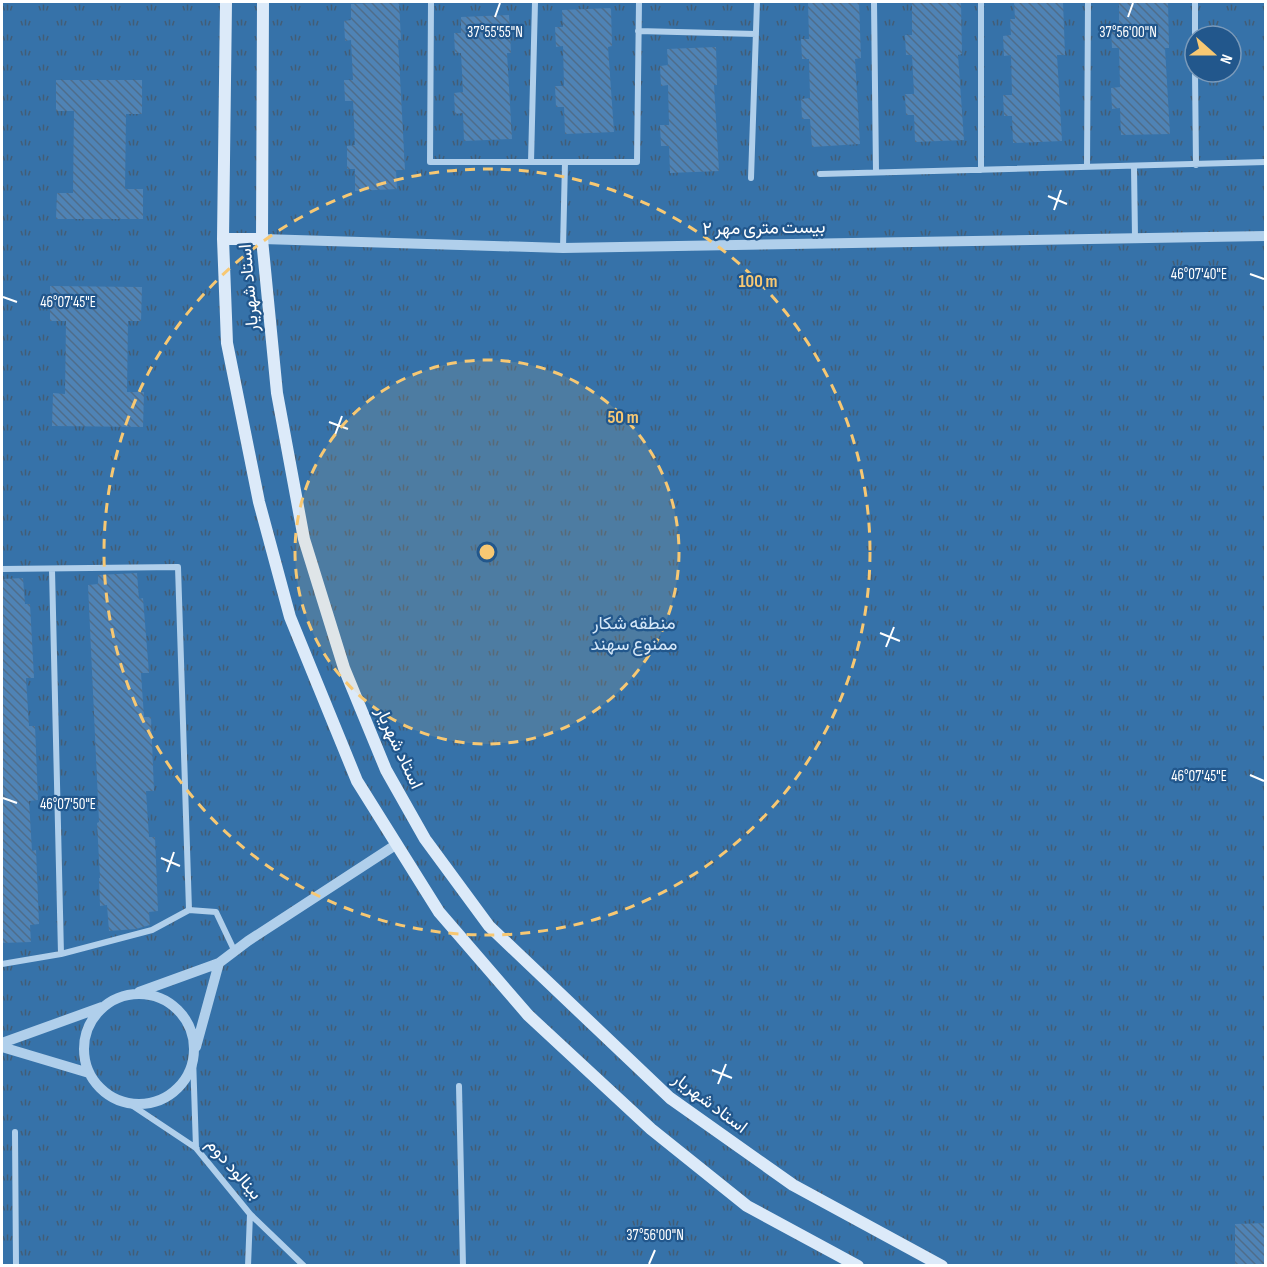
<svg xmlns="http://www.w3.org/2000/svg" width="1267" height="1267" font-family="'Sofia Sans Condensed',Vazirmatn,sans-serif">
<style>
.park{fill:url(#park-tufts);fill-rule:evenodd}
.building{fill:url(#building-back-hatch)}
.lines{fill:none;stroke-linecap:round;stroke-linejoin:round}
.minor{stroke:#b0cfeb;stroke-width:6}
.tertiary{stroke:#b0cfeb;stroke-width:10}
.secondary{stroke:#dceaf9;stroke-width:12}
.ticks{fill:none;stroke:#fff;stroke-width:2}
.ring{fill:none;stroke:#f7c873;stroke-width:3;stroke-dasharray:10 8}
.labels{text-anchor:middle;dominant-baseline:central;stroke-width:4.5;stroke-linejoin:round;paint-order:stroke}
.street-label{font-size:18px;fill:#fff;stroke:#22578c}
.park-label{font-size:18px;fill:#d5e7f8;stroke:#22578c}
.ticks-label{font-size:15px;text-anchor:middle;fill:#fff;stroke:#22578c;stroke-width:4.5;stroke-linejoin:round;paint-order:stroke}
.centre{fill:#f7c873;stroke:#22578c;stroke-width:3}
.ring-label{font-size:18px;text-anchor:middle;font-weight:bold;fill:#f7c873;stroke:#22578c;stroke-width:4.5;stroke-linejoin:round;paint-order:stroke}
</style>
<defs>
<pattern id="park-tufts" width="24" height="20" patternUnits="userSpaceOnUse" patternTransform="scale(1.5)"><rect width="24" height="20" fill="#3672a9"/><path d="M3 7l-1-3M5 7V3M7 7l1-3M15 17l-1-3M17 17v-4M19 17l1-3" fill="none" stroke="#425d76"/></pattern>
<pattern id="building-back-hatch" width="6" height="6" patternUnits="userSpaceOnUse" patternTransform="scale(1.5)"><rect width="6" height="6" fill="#4f83b5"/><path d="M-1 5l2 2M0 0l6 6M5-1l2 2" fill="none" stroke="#4e6d8b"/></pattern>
</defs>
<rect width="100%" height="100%" fill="#22578c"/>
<path class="park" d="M2,2h1263v1263h-1263zM1195,36h36v36h-36z"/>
<path class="building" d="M399,2l2,38h-3l7,130h-9l1,19 -42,2v-22h-8v-23l8,-1 -2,-44h-8l-1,-21h9l-2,-40 -6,1 -1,-20 7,-1v-16z
M808,2h51l2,56 -6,1 5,85 -48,3 -2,-28h-8l-1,-20 9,-1 -1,-39h-7l-1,-20h8z
M912,2h49l1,52 -4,1 6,85 -49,2 -1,-27h-8l-1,-21h9l-2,-39h-6l-1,-20h7z
M1014,2h49l2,53h-8l5,86 -49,2 -1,-27h-8l-1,-21h9l-1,-40 -7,1 -1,-20 8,-1 -1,-16h5z
M1119,2h49l1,46h-4l5,86 -49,1 -1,-27 -8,1 -1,-21 9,-1 -1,-39h-7l-1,-20h8z
M611,8l1,38 -4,1 6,85 -49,2 -1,-27h-8l-1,-21h9l-1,-40 -7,1 -1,-20h8l-1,-17z
M509,15l2,38h-4l5,86 -48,2 -1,-28 -8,1 -1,-21 9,-1 -2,-39h-6l-1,-20h7v-16z
M716,47l1,38h-3l5,86 -49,2 -1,-27h-8l-1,-21h9l-1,-40 -7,1 -1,-20 8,-1 -1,-16z
M56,80h86v34h-16l-1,75h18v30h-87l1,-26h16l1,-82h-18z
M50,286l92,1 -1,34h-13l-1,71h17l-1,35 -91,-1 1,-33 12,1 1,-73h-16z
M137,573l2,26 4,-1 6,75h-8l3,44h7l3,74h-8l3,46h6l3,74 -9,1 1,13 -14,4 -27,2 -2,-26 -7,1 -1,-28h1l-3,-55 2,-1 -11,-237 10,-1v-9z
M23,578l2,26h5l4,74h-8l3,48h6l3,74 -9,1 3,50 4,-1 3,74 -9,1 1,17 -29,1v-364z
M1266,1223v43h-31v-42z"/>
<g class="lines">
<path class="minor" d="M431,2l-1,160h207l2,-160
M874,2l2,170
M1195,2v34
M638,31l118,3
M1195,72l1,93
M531,162l4,-160
M1087,167l1,-165
M1134,167l1,71
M981,170v-168
M820,174l446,-12
M751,178l6,-176
M563,248l2,-86
M2,569l176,-2 11,343
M52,570l9,384
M2,964l59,-10 91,-24 37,-20 27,2 19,40
M193,1057l3,91
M459,1086l4,180
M130,1104l66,44 54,66 54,52
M15,1132l1,134
M248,1266l2,-52"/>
<path class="tertiary" d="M262,239l301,9 703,-12
M139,992l80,-29 29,-22 149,-97
M84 1049a55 55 0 1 1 110 0a55 55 0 1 1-110 0Z
M2,1043l100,-36
M2,1047l87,26
M196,1047l23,-84"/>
<path class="secondary" d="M226,2l-3,237 4,104 32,159 31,115 67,164 82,131 89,103 123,114 96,77 111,60
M263,2l-1,237 15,154 27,146 40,129 42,102 39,69 64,87 181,172 123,87 149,81
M223,239h39"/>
</g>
<path class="ticks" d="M495,17l5,-14M1128,17l5,-14M1048,196l19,8M1054,210l7,-20M1250,274l14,5M3,297l14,5M329,422l19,7M335,435l7,-19M880,633l20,8M886,647l8,-20M1250,775l14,6M3,798l14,5M161,858l19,8M167,872l7,-20M712,1070l20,8M718,1084l8,-20M649,1264l6,-14"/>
<circle cx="487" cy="552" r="192" fill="#f7c873" fill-opacity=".12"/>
<g class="ring">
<circle cx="487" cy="552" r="192"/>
<circle cx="487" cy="552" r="383"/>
</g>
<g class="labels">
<g class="street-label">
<text transform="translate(764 228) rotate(-1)">بیست متری مهر ۲</text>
<text transform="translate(249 288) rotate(-95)">استاد شهریار</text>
<text transform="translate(399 748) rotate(65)">استاد شهریار</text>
<text transform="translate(710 1103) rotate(37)">استاد شهریار</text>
<text transform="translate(234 1169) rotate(49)">بینالود دوم</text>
</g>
<g class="park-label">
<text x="634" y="623">منطقه شکار<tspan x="634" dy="21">ممنوع سهند</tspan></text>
</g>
</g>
<g class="ticks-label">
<text x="495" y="37">37°55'55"N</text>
<text x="1128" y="37">37°56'00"N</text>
<text x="1199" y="279">46°07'40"E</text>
<text x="68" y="307">46°07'45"E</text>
<text x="1199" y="781">46°07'45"E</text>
<text x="68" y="809">46°07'50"E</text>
<text x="655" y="1240">37°56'00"N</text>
</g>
<circle cx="487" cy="552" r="9" class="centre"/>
<g class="ring-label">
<text x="758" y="287">100 m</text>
<text x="623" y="423">50 m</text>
</g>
<rect width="1267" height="1267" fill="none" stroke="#ffffff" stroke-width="6"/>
<g transform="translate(1213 54) rotate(111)"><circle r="28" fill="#22578c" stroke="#7a9aba" stroke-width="1.5"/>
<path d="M0-4.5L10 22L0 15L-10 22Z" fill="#f7c873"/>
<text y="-9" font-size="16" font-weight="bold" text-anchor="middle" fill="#ffffff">N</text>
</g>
</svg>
